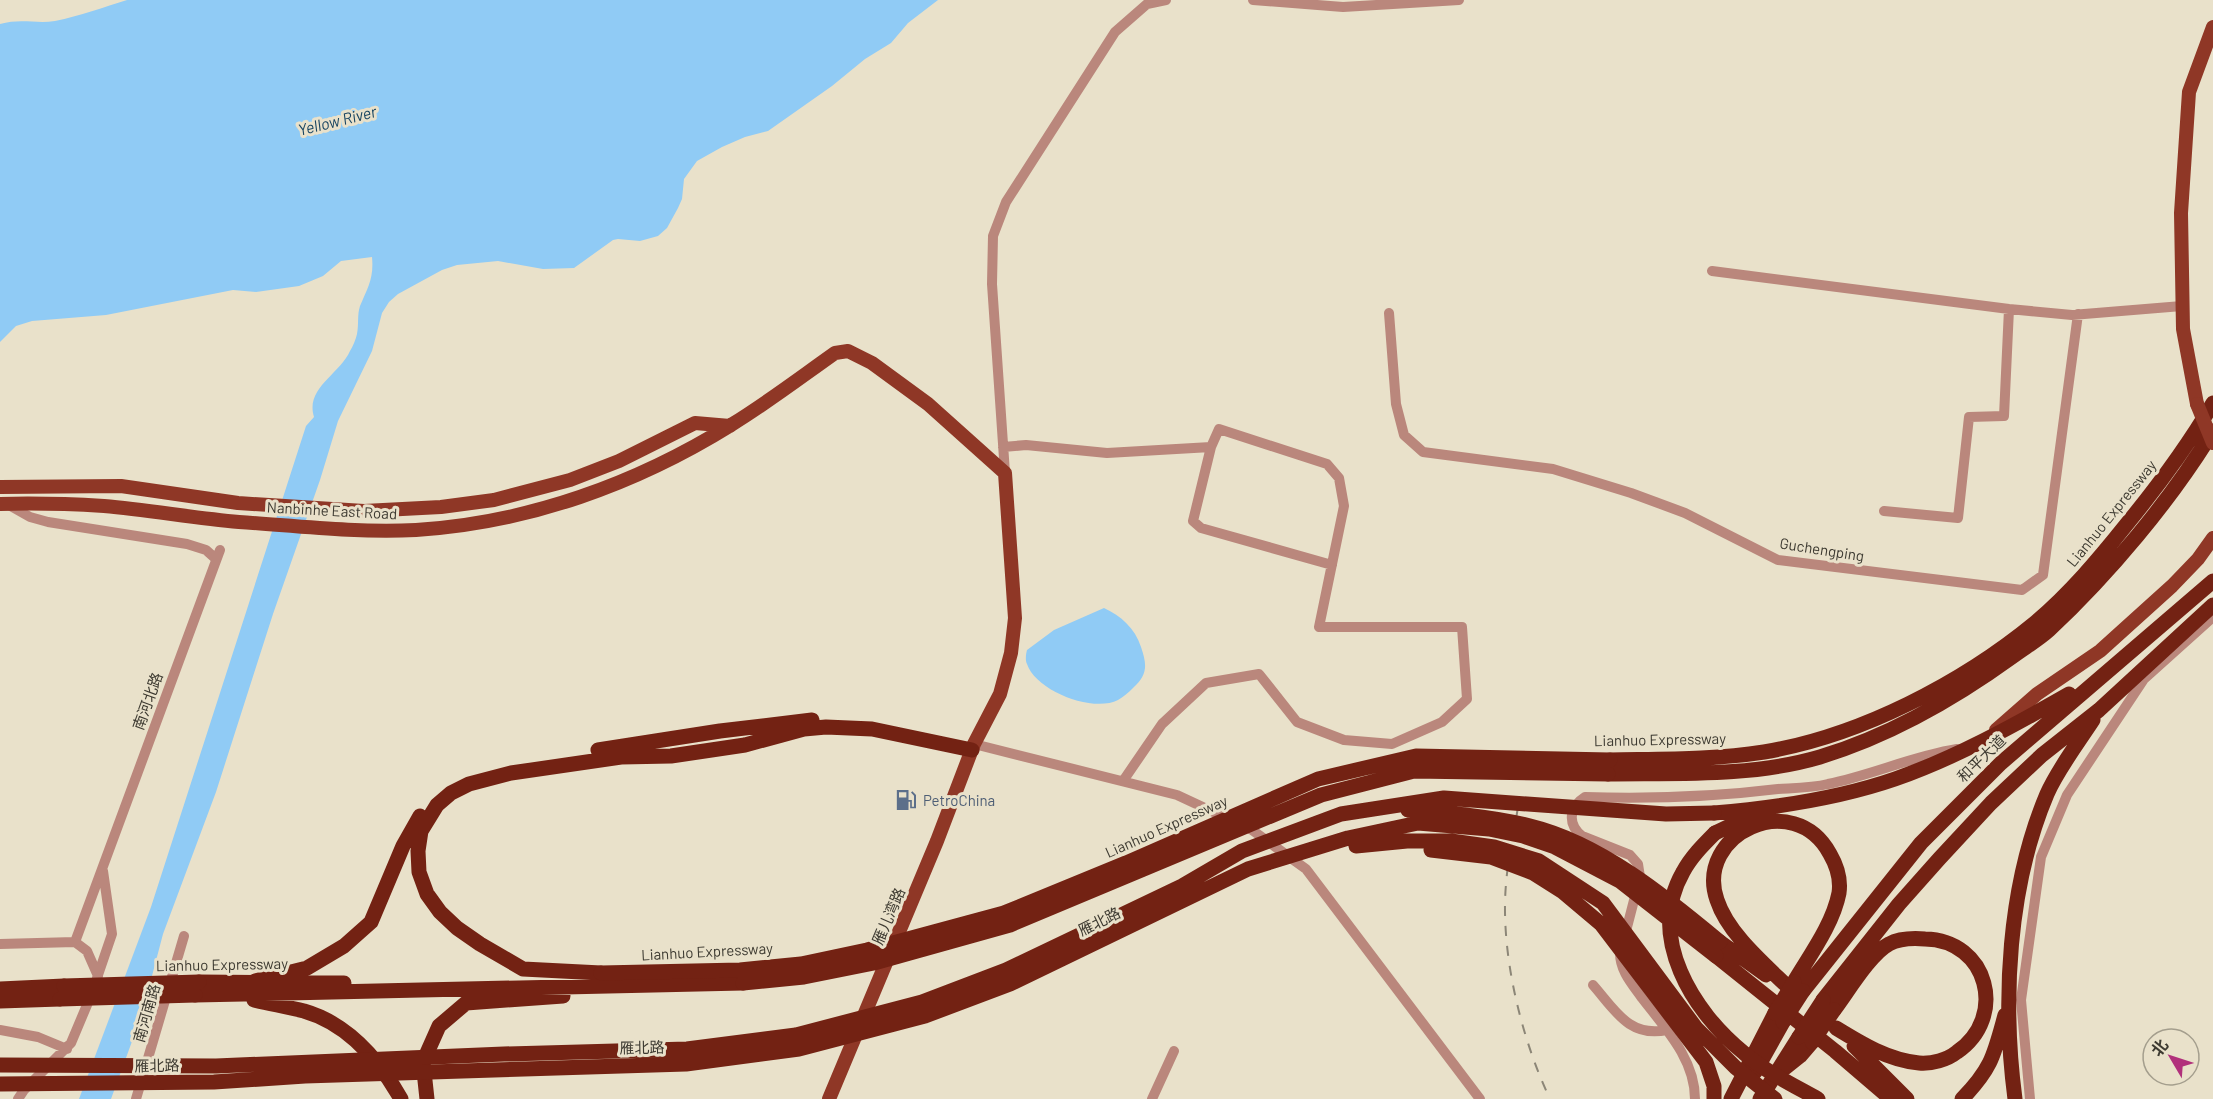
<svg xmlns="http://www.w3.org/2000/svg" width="2213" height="1099" font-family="Barlow,'Noto Sans SC',sans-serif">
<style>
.water{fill:#90cbf5}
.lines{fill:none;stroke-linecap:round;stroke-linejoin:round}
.minor{stroke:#ba877c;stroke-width:10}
.major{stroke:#8f3726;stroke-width:14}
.highway{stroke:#732213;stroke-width:15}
.rail{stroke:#8c8677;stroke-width:2;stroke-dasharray:10 10;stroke-linecap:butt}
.major-bridge{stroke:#8f3726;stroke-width:14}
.highway-bridge{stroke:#732213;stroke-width:15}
.labels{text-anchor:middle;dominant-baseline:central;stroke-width:6;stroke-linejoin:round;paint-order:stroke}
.street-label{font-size:15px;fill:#3d3a31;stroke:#e9e1ca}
.service-label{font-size:15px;fill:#4e5e75;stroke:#e9e1ca;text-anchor:start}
.water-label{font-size:16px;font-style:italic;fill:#174461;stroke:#e9e1ca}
</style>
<rect width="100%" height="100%" fill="#e9e1ca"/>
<path class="water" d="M127,0h811l-30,23 -17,20 -26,16 -33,27 -64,45 -23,6 -23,10 -25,14 -13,18 -2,20 -4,9 -11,20 -9,8 -18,5 -22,-2 -5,1 -39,28 -31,1 -45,-8 -41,4 -15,5 -44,24 -9,8 -7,11 -10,38 -34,70 -18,59 -47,134 -57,178 -53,142 -21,80 -31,85h-32l72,-192 155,-481 8,-9c-9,-29 26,-43 36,-66 3,-5 6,-12 7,-17 2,-10 0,-19 3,-28 8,-19 14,-28 12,-49l-31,4 -18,15 -24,10 -43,6 -23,-2 -127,25 -74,6 -16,5 -16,16v-318c21,-6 36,0 55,-3 25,-5 49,-14 72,-21z
M1104,608c17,8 31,20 37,39 6,18 7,27 -8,41 -4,4 -10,9 -15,12 -25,13 -82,-9 -91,-36 -2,-4 -1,-10 0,-14l27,-20z"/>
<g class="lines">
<path class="minor" d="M1253,0l90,7 116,-7
M1712,271l297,38 63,6 110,-9
M1389,313l7,91 8,31 19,17 130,17 78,24 54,20 93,47 244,30 21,-15 35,-261
M1003,447l23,-2 81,8 104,-6 8,-18 108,35 12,14 5,28 -25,121h143l5,72 -25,23 -50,22 -48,-4 -47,-18 -38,-48 -53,9 -44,41 -39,57
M1211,447l-18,74 8,7 131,37
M1005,473l-13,-189 1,-48 13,-34 109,-170 32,-28 19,-4
M7,504l23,13 18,5 139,22 19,6 10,9
M1884,511l74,7 11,-101 35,-1 5,-107
M974,744l203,51 75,35 54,39 174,230
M1625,935l15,-58 -2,-13 -8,-9 -48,-19c-15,-12 -13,-29 3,-39 65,2 128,0 193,-8 16,-1 34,-1 50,-5 44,-9 85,-28 129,-35
M0,944l75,-2
M1620,953c0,18 12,31 22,45 23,30 53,61 53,101
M98,976l-11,-25 -12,-9 145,-392
M97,978l15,-44 -9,-63
M1593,985c22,25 36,53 74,45
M0,1030l38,7 29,12
M18,1099l6,-9 47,-47 21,-50
M136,1099l48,-163
M1152,1099l22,-48
M2030,1099l-9,-99 20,-143 26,-62 77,-116 69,-62"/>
<path class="major" d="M2197,404l-14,-75 -2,-116 8,-121 24,-65
M0,487l121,-1 117,17 126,8 77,-4 53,-7 76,-20 49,-19 76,-38 35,3
M0,504c34,-1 70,0 104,2 45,4 90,12 135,16 59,4 118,11 177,8 112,-7 220,-46 315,-105 36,-22 70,-48 104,-72l13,-2 24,12 56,41 77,69 10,145 -4,35 -11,41 -26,50 -37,97 -108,258
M1996,730l41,-36 63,-43 72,-65 26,-27 15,-21"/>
<path class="highway" d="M598,750l122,-19 92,-11
M1610,760c52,-1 103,0 154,-8 96,-16 198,-69 272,-130 34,-29 62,-62 90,-97 32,-39 61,-78 87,-122
M1608,774c70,-1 144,3 212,-17 69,-21 134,-58 192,-100 12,-9 26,-17 37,-27 59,-55 122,-130 164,-199
M1714,813c60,-5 123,-14 181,-34 60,-21 118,-53 174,-85
M1715,833l40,-19
M1720,942l46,33
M1716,956l119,95 56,48
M601,973l-78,-4 -43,-25 -23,-16 -17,-16 -13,-18 -8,-22 -1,-21 3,-20 16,-26 14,-12 18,-9 42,-11 110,-16 50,-1 74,-11 59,-16 22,-2 46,2 100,21
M255,981l52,-13 37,-22 27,-24 32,-76 17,-30
M199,982l145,1
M1794,982c16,-27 39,-58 45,-89 2,-14 -2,-27 -9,-39 -36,-67 -136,-20 -113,46 12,37 55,70 81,97
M0,989l64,-3
M1803,991l118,-148 80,-80 212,-182
M195,995l548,-12
M254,1000c17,4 34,7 50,11 45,13 75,49 97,88
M1823,1000l76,-96 40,-45 52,-56 51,-48 57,-45 114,-105
M0,1001l60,-2
M1834,1010c13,-17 37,-57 55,-66 11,-6 24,-6 36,-5 63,1 83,78 32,113 -10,8 -25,12 -38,11 -31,-3 -57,-19 -83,-35
M1854,1046l53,53
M1785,1068l15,-12 12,-14
M1755,1072l28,-50
M427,1099l-4,-37 16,-36 27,-23 97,-7
M1731,1099l44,-86
M1760,1099l39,-62
M1962,1099c30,-31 32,-44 43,-84
M2015,1099c-13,-98 -7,-213 32,-305 11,-25 31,-51 46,-74"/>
<path class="rail" d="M1518,807c-4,25 -10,51 -12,77 -6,68 15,154 44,215"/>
<path class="major-bridge" d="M2197,404l16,39"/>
<path class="highway-bridge" d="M1408,810c41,3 82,6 122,16 70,17 136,71 190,116
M1715,833c-12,12 -24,24 -32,39 -37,65 10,140 61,181 22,19 49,32 74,46
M1356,846l51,-5h44l43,6 45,14 64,42 93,125 40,40 39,31
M1431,850l60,7 42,16 30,19 38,32 105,138 8,24v13
M601,973l139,-3 61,-6 66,-14 137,-37 122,-50 192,-84 98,-23 194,4
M743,983l61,-6 70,-14 136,-38 311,-130 93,-24 194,3
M64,986l135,-4
M60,999l135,-4
M1775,1013l19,-31
M1783,1022l20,-31
M1799,1037l24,-37
M1812,1042l22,-32
M0,1065l216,1 288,-12 183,-5 109,-14 126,-33 84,-32 176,-84 60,-35 99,-37 103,-16 222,16 48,-1
M0,1084l214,-2 91,-6 381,-12 113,-15 126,-33 85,-32 238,-115 100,-31 70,-15 71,6 34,7 32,11 65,34 96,75"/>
</g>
<defs>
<symbol id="fuel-bare" viewBox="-9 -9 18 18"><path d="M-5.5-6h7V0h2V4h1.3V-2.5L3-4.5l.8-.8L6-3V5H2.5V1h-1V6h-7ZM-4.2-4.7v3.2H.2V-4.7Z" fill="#5c6f8a" stroke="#e9e1ca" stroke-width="2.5" paint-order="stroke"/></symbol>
</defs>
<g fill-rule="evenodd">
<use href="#fuel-bare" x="891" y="785" width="30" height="30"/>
</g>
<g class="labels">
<g class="street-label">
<text transform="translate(332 510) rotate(3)">Nanbinhe East Road</text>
<text transform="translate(2111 513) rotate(-51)">Lianhuo Expressway</text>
<text transform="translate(1822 549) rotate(9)">Guchengping</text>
<text transform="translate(147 701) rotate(-70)">南河北路</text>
<text transform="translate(1660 739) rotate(-1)">Lianhuo Expressway</text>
<text transform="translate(1981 758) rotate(-44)">和平大道</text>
<text transform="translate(1166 826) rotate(-24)">Lianhuo Expressway</text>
<text transform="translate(888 916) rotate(-67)">雁儿湾路</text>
<text transform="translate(1099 921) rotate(-26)">雁北路</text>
<text transform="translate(707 951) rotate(-3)">Lianhuo Expressway</text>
<text transform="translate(222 964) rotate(-1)">Lianhuo Expressway</text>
<text transform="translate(146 1013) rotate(-74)">南河南路</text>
<text transform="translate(642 1047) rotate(-1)">雁北路</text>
<text transform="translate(157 1065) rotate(-1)">雁北路</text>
</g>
<g class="service-label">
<text x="923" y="800">PetroChina</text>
</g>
<g class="water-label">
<text transform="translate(337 120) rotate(-14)">Yellow River</text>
</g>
</g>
<g transform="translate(2171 1057) rotate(309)"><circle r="28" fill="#e9e1ca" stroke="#a49e8d" stroke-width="1.5"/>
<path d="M0-4.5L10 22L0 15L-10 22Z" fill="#b1307b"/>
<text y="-9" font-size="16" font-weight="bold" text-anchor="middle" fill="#3d3a31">北</text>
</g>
</svg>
